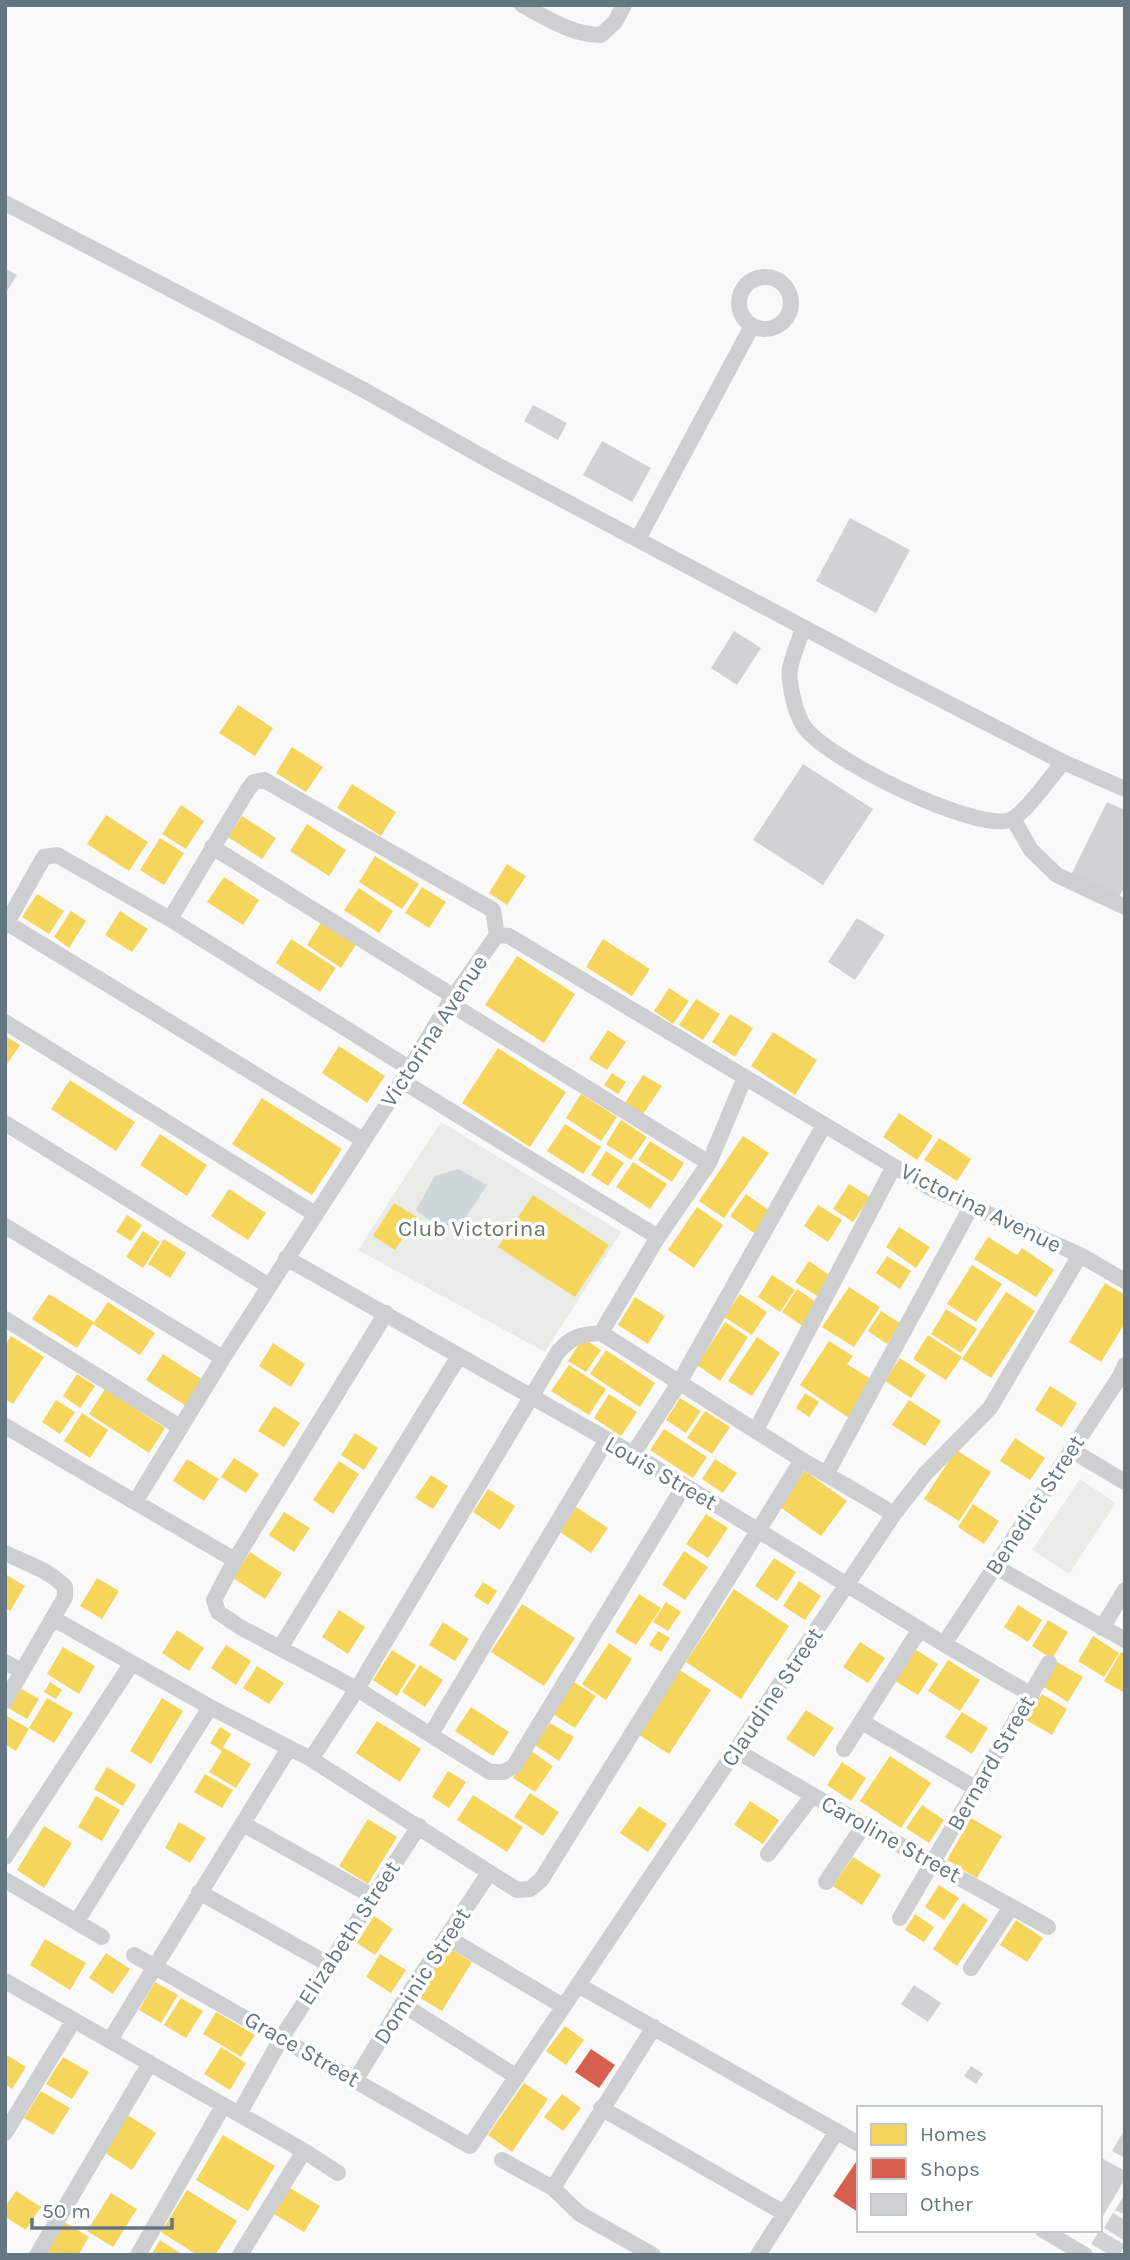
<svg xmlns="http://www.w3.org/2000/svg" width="1130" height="2260" font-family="Karla,sans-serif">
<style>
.green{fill:#e8ebe6}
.water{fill:#ced6d9}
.homes{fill:#f6d55c}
.shops{fill:#d6604d}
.building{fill:#d0d2d3}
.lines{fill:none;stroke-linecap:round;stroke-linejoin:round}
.minor{stroke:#cecfd0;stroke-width:16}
.labels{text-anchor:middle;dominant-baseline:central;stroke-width:7;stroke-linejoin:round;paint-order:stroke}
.street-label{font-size:23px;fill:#657683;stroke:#fff}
.park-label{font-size:23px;fill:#687a64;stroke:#fff}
</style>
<rect width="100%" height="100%" fill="#f9f9f9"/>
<path class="green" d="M441,1122l180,110 -76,120 -187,-102z
M1080,1479l36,24 -47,71 -37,-24z"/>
<path class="water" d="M458,1169l29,16 -21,32 -24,12 -26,-19 19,-34z"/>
<path class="homes" d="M238,705l35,23 -18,28 -36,-23z
M292,747l31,20 -17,25 -30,-19z
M352,784l44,28 -15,24 -44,-28z
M181,805l23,16 -18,28 -24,-15z
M106,815l42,27 -19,29 -42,-27z
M242,816l34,22 -14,21 -34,-22z
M307,824l39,26 -17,26 -39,-25z
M160,838l24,15 -20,32 -24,-15z
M375,856l44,28 -17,25 -43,-27z
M507,864l19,12 -19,29 -18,-12z
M224,877l35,23 -16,25 -36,-23z
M422,887l24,15 -17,26 -24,-15z
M359,888l34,23 -14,22 -35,-23z
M37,894l27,17 -15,23 -27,-17z
M71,911l15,10 -17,27 -15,-11z
M120,911l28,18 -16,23 -27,-17z
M322,921l35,22 -16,25 -34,-23z
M291,939l45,29 -16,24 -44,-29z
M603,939l47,30 -18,27 -46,-29z
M517,956l58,38 -31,49 -59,-38z
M669,988l20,13 -16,23 -19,-13z
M696,999l24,15 -17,26 -24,-15z
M730,1014l23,14 -18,29 -23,-15z
M608,1030l18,12 -19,28 -18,-11z
M773,1032l44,28 -22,35 -44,-29z
M5,1036l15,9 -15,22z
M339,1046l46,30 -18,27 -45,-30z
M498,1048l68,44 -36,55 -68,-44z
M612,1073l14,9 -8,12 -14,-9z
M643,1075l19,11 -19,28 -18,-11z
M70,1080l65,42 -19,29 -65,-42z
M581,1094l36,23 -16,24 -35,-23z
M262,1098l80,51 -30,46 -80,-51z
M899,1113l34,23 -16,24 -34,-23z
M621,1120l26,17 -16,23 -25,-16z
M565,1124l36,23 -18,27 -36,-23z
M160,1134l47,31 -20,31 -47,-31z
M743,1136l26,17 -45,65 -25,-17z
M939,1138l32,21 -14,22 -33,-21z
M650,1141l34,22 -12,19 -34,-22z
M606,1151l18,12 -16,23 -17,-11z
M633,1162l34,22 -17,25 -34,-22z
M849,1184l21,13 -17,25 -20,-13z
M229,1189l37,24 -18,27 -37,-24z
M746,1194l24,17 -16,22 -24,-17z
M533,1195l76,50 -34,52 -77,-50z
M394,1203l23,14 -22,33 -22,-14z
M818,1205l24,15 -14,22 -24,-16z
M697,1207l26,18 -29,43 -26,-18z
M127,1215l15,10 -11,16 -15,-9z
M899,1227l31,20 -14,21 -30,-21z
M143,1231l17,11 -17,26 -17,-11z
M988,1237l29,18 5,-7 32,22 -18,27 -62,-38z
M164,1239l22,14 -16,25 -22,-14z
M887,1256l24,15 -11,18 -24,-16z
M809,1261l23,16 -13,20 -24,-15z
M972,1265l30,19 -26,38 -29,-18z
M772,1275l23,15 -15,22 -22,-15z
M1105,1283l20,12v28l-24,39 -32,-20z
M849,1287l31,20 -26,40 -32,-20z
M797,1289l22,15 -15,23 -22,-15z
M1006,1292l29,19 -44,67 -29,-19z
M49,1294l45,28 -17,26 -45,-29z
M740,1294l27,18 -15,23 -28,-18z
M635,1297l30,19 -17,28 -30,-19z
M108,1302l47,31 -15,22 -47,-31z
M946,1309l31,20 -16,24 -30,-19z
M881,1311l19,12 -13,21 -19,-13z
M725,1322l23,15 -28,44 -23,-16z
M928,1335l34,22 -16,23 -33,-21z
M11,1336l33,21 -31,47 -8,-5v-54z
M757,1337l23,16 -28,43 -24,-15z
M583,1338l18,12 -15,22 -18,-11z
M829,1341l24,15 -6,8 27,17 -25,37 -49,-33z
M273,1343l32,21 -14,23 -32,-21z
M606,1350l49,33 -15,24 -50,-33z
M163,1354l40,26 -17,26 -40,-26z
M900,1358l26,17 -15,23 -26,-17z
M569,1365l37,24 -17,26 -38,-24z
M77,1374l18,12 -15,22 -17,-12z
M1050,1386l27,17 -15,24 -27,-17z
M105,1389l60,39 -16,25 -60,-39z
M805,1393l14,9 -10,15 -13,-9z
M609,1394l28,18 -16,24 -27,-18z
M680,1398l21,13 -15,22 -20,-13z
M56,1400l19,12 -15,22 -18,-12z
M909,1400l32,21 -16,25 -33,-21z
M274,1406l26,17 -16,24 -26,-16z
M705,1411l25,16 -18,27 -25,-16z
M82,1413l26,17 -18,28 -26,-17z
M664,1429l43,28 -14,21 -43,-28z
M355,1433l23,15 -14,22 -23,-15z
M1015,1438l30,20 -15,22 -30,-19z
M956,1450l35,22 -32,49 -35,-22z
M234,1458l25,16 -13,19 -25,-16z
M187,1459l32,20 -15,22 -31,-20z
M715,1459l22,14 -14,20 -21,-14z
M339,1461l20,13 -26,40 -20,-14z
M805,1471l42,30 -26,35 -41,-29z
M431,1475l17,11 -15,23 -18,-11z
M488,1489l27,17 -15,24 -27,-18z
M973,1504l26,17 -15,23 -26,-17z
M576,1507l32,21 -17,25 -31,-21z
M284,1512l26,16 -16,24 -25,-17z
M706,1514l22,14 -20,30 -22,-14z
M684,1551l24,16 -23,33 -23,-15z
M250,1552l32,21 -17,26 -32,-21z
M774,1558l22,14 -19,29 -22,-15z
M5,1574l20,12 -15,25 -5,-3z
M97,1578l22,13 -17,28 -22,-13z
M799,1581l22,15 -16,24 -22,-14z
M483,1582l14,9 -9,14 -14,-9z
M734,1589l55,37 -48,73 -55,-37z
M639,1594l22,14 -25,37 -21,-13z
M666,1602l15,10 -13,19 -15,-9z
M522,1604l53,34 -31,48 -53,-34z
M1018,1605l24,15 -14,22 -24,-15z
M339,1610l26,17 -17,27 -26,-17z
M1048,1620l20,12 -16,27 -20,-13z
M443,1622l26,17 -14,22 -26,-16z
M177,1630l27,18 -15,23 -27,-18z
M658,1631l12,7 -9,14 -12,-7z
M1093,1636l26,17 -15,24 -26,-16z
M860,1642l25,16 -17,25 -25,-16z
M609,1643l23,16 -26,41 -24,-16z
M226,1645l25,16 -15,24 -25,-17z
M63,1647l32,19 -16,28 -32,-20z
M915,1649l23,15 -20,31 -23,-14z
M392,1650l24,15 -19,31 -24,-16z
M1121,1652l4,2v39l-21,-12z
M948,1660l32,20 -20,31 -32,-20z
M1057,1662l26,15 -15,25 -26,-16z
M420,1665l23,15 -18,27 -23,-15z
M257,1666l27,17 -15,21 -26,-16z
M678,1669l33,21 -42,64 -33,-21z
M50,1682l12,8 -6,9 -12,-7z
M574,1682l22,14 -21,32 -22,-14z
M16,1686l23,13 -12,20 -22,-13z
M1042,1694l25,15 -15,26 -26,-15z
M47,1698l26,15 -19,30 -25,-15z
M162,1698l21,13 -32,53 -21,-13z
M471,1707l38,25 -16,24 -38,-25z
M806,1710l28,18 -20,29 -28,-18z
M962,1712l26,16 -16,26 -27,-17z
M5,1715l24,14 -13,22 -11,-7z
M377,1721l44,28 -21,33 -44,-29z
M550,1723l24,14 -15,24 -24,-16z
M220,1727l11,7 -8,13 28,17 -15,24 -27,-16 13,-21 -12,-8z
M531,1751l22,15 -18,26 -22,-14z
M890,1756l41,27 -30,45 -41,-27z
M842,1762l24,16 -15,23 -24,-16z
M107,1767l29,18 -13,21 -29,-17z
M448,1771l18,11 -17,26 -17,-11z
M205,1774l28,16 -11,18 -28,-16z
M530,1793l29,19 -16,24 -29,-19z
M473,1795l50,32 -16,25 -50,-32z
M96,1796l24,14 -18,31 -24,-14z
M750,1801l29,19 -16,24 -29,-19z
M922,1805l22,15 -15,23 -23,-15z
M639,1806l28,18 -19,28 -28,-19z
M971,1818l31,18 -25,42 -30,-18z
M368,1819l29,18 -29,47 -29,-18z
M179,1822l27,16 -16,25 -25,-15z
M44,1826l28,17 -28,45 -27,-18z
M853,1857l28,18 -19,30 -29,-19z
M939,1885l20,13 -15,22 -19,-13z
M963,1903l25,17 -31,46 -24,-17z
M915,1914l19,13 -10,15 -19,-12z
M374,1916l19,13 -18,26 -18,-12z
M1016,1920l27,18 -16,24 -27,-17z
M45,1939l41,24 -16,27 -40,-25z
M447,1947l25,15 -30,49 -25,-15z
M106,1953l24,16 -17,25 -24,-16z
M380,1954l26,16 -15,23 -25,-16z
M155,1982l23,13 -17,28 -22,-13z
M181,1998l22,13 -17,27 -22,-13z
M216,2012l39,23 -14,22 -38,-23z
M565,2026l19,14 -18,25 -20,-14z
M221,2047l25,16 -16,27 -26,-16z
M5,2054l21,13 -14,22 -7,-5z
M63,2057l26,15 -17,27 -26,-15z
M524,2083l24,16 -36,53 -24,-17z
M41,2091l29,17 -17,27 -29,-17z
M562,2094l19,14 -18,23 -19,-14z
M126,2114l30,19 -24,37 -30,-19z
M223,2135l52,31 -27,45 -52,-31z
M285,2185l35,21 -16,26 -35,-21z
M187,2190l50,31 -22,34h-18l-36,-23z
M16,2191l25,16 -15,23 -21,-13v-10z
M111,2193l26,16 -24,38 -26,-16z
M61,2220l28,17 -11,18h-39z
M160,2240l23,15h-32z"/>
<path class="shops" d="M591,2049l24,16 -16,23 -24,-16z
M856,2162l3,2 -1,48 -25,-16z"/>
<path class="building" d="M5,268l12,7 -12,19z
M533,405l34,18 -9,17 -34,-19z
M602,441l49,27 -19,34 -49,-27z
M850,518l60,32 -34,63 -60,-32z
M734,631l27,17 -24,37 -26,-17z
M803,764l70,45 -50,76 -70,-45z
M1107,802l18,8v75l-7,14 -47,-24z
M857,918l28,17 -30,45 -27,-18z
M914,1985l27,18 -13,19 -27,-18z
M971,2066l12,8 -7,10 -12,-8z
M1125,2129v29l-13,-7z
M1100,2157l25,14v8l-25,42z
M1125,2194v21l-10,-5z
M1113,2213l12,7v21l-21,-13z
M1100,2230l25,15 -6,10h-9l-19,-11z"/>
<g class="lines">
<path class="minor" d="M522,5c25,13 50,30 79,30l14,-13 9,-17
M5,203l357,186 137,77 398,211 166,85 62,27
M739 303a26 26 0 1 1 52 0a26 26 0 1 1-52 0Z
M638,539l114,-213
M803,628c-4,13 -10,27 -13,40 -2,14 5,44 13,57 19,32 171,107 207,95 13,-4 43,-46 53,-58
M1013,819l18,31 26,25 68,32
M212,847l241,149
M170,919l77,-128 7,-9 10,-2 229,130 4,25
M7,923l356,217
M5,926l39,-69 13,-2 113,64 239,149
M449,1003l260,160
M5,1022l310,192
M402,1081l256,156
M5,1123l264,163
M5,1226l218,132
M286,1258l347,196 311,190 88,51
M386,1313l-151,247 -21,40 4,12 22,15 117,62 133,83h14l10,-6 170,-280
M5,1319l175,108
M601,1333l57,-96 51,-74 36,-86
M5,1426l130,76 88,-144 179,-277 47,-78 48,-68 12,1 421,252 150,67 45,26
M756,1430l138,-264
M1071,1450l54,32
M633,1454l46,-71 145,-258
M827,1473l144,-266
M135,1502l100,58
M5,1553c21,10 44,17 60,34v10l-60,104
M994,1566l131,74
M54,1619l156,88 101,52 206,131 13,-1 11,-9 261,-420
M1102,1628l23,-38
M944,1644l175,-266 6,-13
M280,1648l179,-292
M5,1662l16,9
M862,1722l115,67
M431,1734l175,-293
M844,1749l76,-120
M735,1750l129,75 184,102
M311,1759l46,-70 201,-337c13,-15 23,-18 43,-19l201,127 92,54
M243,1824l129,72
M768,1854l45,-59
M5,1857l127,-194
M5,1880l97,57
M826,1882l38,-57
M199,1892l129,72
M900,1918l149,-255
M77,1921l133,-214
M448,1938l115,68
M134,1955l336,191 424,-632 31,-40 65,-66 90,-153
M971,1968l40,-61
M5,1981l299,170 34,22
M578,1985l281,159
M402,2004l115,73
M110,2040l179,-292
M356,2079l46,-75 87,-131
M601,2108l183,105
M239,2114l43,-77 137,-211
M5,2133l69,-113
M502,2160l51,28
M1043,2230l42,25
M37,2255l113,-192
M138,2255l85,-149
M240,2255l64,-104
M653,2255l-73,-41 -27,-26 101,-161
M758,2255l79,-124"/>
</g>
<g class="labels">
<g class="street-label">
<text transform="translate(434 1031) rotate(-57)">Victorina Avenue</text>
<text transform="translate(981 1208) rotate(26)">Victorina Avenue</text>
<text transform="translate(661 1473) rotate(30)">Louis Street</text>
<text transform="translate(1035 1505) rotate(-57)">Benedict Street</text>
<text transform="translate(772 1697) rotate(-56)">Claudine Street</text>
<text transform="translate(991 1763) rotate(-60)">Bernard Street</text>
<text transform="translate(891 1839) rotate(29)">Caroline Street</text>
<text transform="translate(349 1933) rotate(-57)">Elizabeth Street</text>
<text transform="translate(422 1976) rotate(-57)">Dominic Street</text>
<text transform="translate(302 2049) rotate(30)">Grace Street</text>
</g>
<g class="park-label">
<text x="472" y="1228">Club Victorina</text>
</g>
</g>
<rect width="1130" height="2260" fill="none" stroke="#657683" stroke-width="14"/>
<rect x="857" y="2106" width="245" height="126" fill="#ffffff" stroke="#c1c8cd" stroke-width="2"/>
<rect x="871" y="2124" width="35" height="21" fill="#f6d55c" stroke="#c1c8cd" stroke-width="2"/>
<text x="920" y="2141" font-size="21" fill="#657683">Homes</text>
<rect x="871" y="2158" width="35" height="21" fill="#d6604d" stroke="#c1c8cd" stroke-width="2"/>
<text x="920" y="2176" font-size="21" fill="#657683">Shops</text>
<rect x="871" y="2194" width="35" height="21" fill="#d0d2d3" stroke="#c1c8cd" stroke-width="2"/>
<text x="920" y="2211" font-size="21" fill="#657683">Other</text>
<path d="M32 2218v10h140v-10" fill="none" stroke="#657683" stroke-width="3.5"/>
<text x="42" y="2218" font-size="21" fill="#657683" stroke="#ffffff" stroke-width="5" paint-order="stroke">50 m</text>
</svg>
